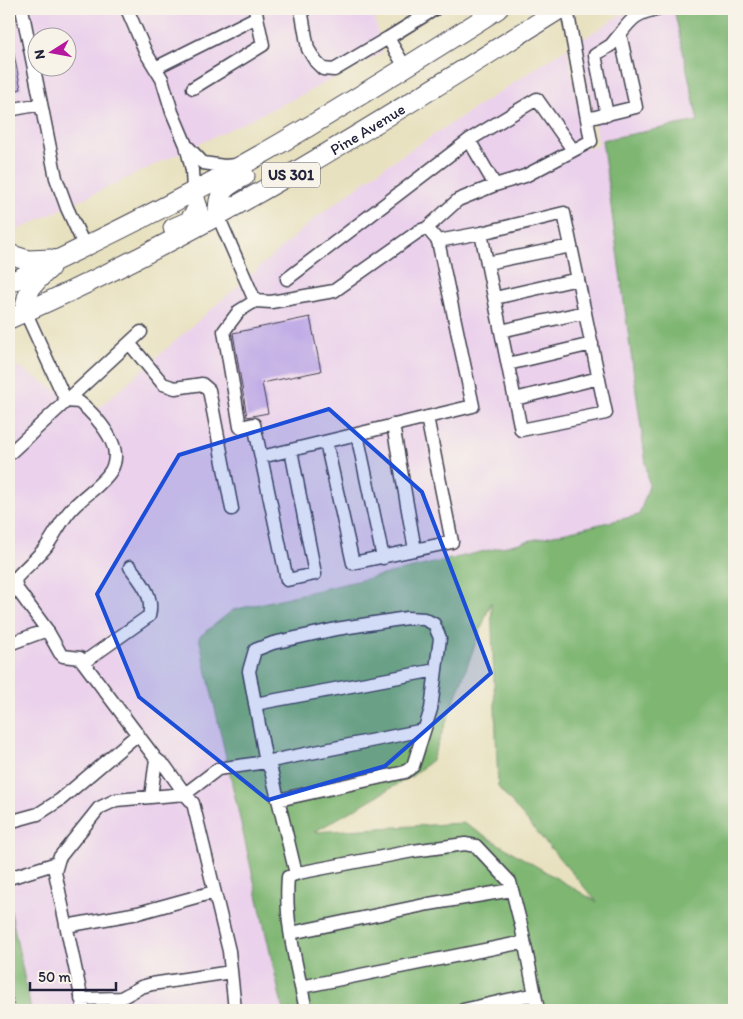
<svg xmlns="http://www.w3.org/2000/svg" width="743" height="1019" font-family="Itim,sans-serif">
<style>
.built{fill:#ebd1ec;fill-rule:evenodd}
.forest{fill:#7eb672;stroke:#506c56;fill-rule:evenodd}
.building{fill:#b69ee6}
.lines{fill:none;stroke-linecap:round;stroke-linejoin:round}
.minor-casing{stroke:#403f4f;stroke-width:15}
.highway-casing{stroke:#403f4f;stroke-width:21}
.path{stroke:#403f4f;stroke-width:2;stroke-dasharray:1 4;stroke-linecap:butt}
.minor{stroke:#fff;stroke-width:12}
.highway{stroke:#fff;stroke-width:19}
.marked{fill:#1d4ed8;fill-opacity:0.2;stroke:#1d4ed8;stroke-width:4;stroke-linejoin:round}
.labels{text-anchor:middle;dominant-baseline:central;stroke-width:4;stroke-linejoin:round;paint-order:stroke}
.shield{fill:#f7f3e8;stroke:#62616f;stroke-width:1}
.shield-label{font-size:15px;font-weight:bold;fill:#22223b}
.street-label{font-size:16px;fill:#22223b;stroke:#f7f3e8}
</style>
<rect width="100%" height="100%" fill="#f7f3e8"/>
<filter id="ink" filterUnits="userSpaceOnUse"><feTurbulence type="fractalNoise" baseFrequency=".02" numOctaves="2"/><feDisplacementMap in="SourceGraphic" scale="10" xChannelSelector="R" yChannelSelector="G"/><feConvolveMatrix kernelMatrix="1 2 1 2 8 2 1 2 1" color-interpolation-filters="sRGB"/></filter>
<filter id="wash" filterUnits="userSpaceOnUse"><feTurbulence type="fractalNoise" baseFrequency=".0096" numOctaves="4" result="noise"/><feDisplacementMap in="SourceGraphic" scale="20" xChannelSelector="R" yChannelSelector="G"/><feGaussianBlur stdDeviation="1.12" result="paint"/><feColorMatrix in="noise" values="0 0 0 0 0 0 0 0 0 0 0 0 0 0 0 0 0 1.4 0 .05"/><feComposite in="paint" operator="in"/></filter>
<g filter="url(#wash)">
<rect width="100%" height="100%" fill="#e8e1bf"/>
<path class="built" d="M9,9h364l9,44 -78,41 -295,140zM38,38h30v30h-30z
M630,9h44l24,112 -95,19 46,346 -10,29 -406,95 -34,27 84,373h-252l-22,-107v-542l84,52 220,-193 71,-53 183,-119 19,100 13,-2 -19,-105z"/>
<path class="forest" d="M674,9h60v1001h-451l-84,-373 34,-27 406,-95 10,-29 -47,-346 96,-19zM491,602l7,185 99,115 -134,-79 -149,9 98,-56 20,-16z
M9,903l22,107h-22z"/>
<g id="blocks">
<path class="building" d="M13,50l8,39 -12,3v-41z
M310,317l11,54 -59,12 6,30 -21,4 -14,-84z"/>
</g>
</g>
<g filter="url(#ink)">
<use href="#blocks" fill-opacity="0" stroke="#403f4f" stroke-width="1"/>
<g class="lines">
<defs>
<path id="minor" d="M22,9l34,169 11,30 18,39
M127,9l19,44 16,26 10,33 14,33
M301,9l7,40 8,13 7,7 11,1 54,-32
M405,67l-17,-29 47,-29
M155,68l102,-51 -2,-8
M193,88l70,-43 -6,-28
M9,110l32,-6
M607,115l-12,-60 16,-10 9,-11
M587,119l49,-12 -16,-73c12,-16 17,-21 37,-25
M469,140l26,45
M193,192l-1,-22 -6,-25 17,18 21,3 14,-1
M218,216l37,85 -16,10 -15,20 16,96 14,-3 33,156 28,-6 -24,-124 182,-44 -35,-165 -11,-13 -8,3 -85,60 -63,11 -16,-1
M427,228l31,-28 37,-15 30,-9 66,-35 -24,-132
M438,241l43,-8 83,-20 42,200 -85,17 -40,-197
M487,263l84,-17
M287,279l182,-139 68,-41 36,51
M495,298l83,-19
M25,311l41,90
M501,331l84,-19
M129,343l34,41 12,4 27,-4 7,6 23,119
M508,364l84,-20
M515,399l84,-21
M66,401l13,1c12,9 25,24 32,38 17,35 -23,48 -42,72 -9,11 -15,24 -23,35 -9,11 -20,20 -29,30l-2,4 2,8 30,41 13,23 3,3 17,2 76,101 9,7 20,28 33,-25 48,-7 5,8 25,104
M393,425l22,125
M357,434l26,124
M326,442l27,121 99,-21 -25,-125
M9,454l132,-122
M261,457l30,-7
M9,644l38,-14
M84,662l65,-46c5,-20 -7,-33 -19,-49
M255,704l181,-34
M151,797l5,-38
M278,800l127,-28 8,-6 18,-57 9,-71 -6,-14 -10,-5 -17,-1 -71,11 -63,14 -18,7 -6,21 17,91 158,-32
M9,822l29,-8 22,-14 78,-66
M9,878l48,-15
M66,926l72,-13 76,-21
M291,933l138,-29 83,-14
M301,987l223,-45
M81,999l40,-1 20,-11 11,-3 79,-12
M84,1010l-29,-138 4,-14 40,-50 17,-8 69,-6 8,9 36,148 6,59
M306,1010c-9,-43 -22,-88 -18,-133l10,-4 115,-22 52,-7 11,2 34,36 11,43 17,85
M463,1010l72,-16"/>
<g id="highway">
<path d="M218,216c-1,-26 6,-28 27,-40"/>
<path d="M173,228l16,-7 9,-13 -5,-16"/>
<path d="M9,254l19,6 23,-1"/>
<path d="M9,283c102,-48 203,-98 299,-156 64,-38 127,-78 190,-118"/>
<path d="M25,311c1,-22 9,-28 25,-43"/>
<path id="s1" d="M9,319c194,-84 373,-198 551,-310"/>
</g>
</defs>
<use href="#minor" class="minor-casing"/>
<use href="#highway" class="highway-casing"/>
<path class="path" d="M9,984l6,26"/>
<use href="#minor" class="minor"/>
<use href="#highway" class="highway"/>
</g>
</g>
<path class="marked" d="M329,409l93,83 69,181 -106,93 -117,34 -129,-103 -42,-103 82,-139z"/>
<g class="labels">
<rect class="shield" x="262" y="162.5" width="58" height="25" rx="4"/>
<g class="shield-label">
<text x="291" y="175">US 301</text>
</g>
<g class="street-label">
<text stroke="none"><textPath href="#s1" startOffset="406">Pine Avenue</textPath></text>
</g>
</g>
<rect width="743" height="1019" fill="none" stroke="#f7f3e8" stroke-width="30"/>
<g transform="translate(52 52) rotate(259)"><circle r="24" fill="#f7f3e8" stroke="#a29fa3"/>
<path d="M0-4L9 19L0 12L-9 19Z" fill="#b5179e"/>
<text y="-8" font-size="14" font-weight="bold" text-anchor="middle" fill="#22223b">N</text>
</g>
<path d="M30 982v8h86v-8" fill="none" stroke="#22223b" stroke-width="2.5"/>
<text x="38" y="982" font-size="15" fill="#22223b" stroke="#f7f3e8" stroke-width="4" paint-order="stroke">50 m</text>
</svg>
